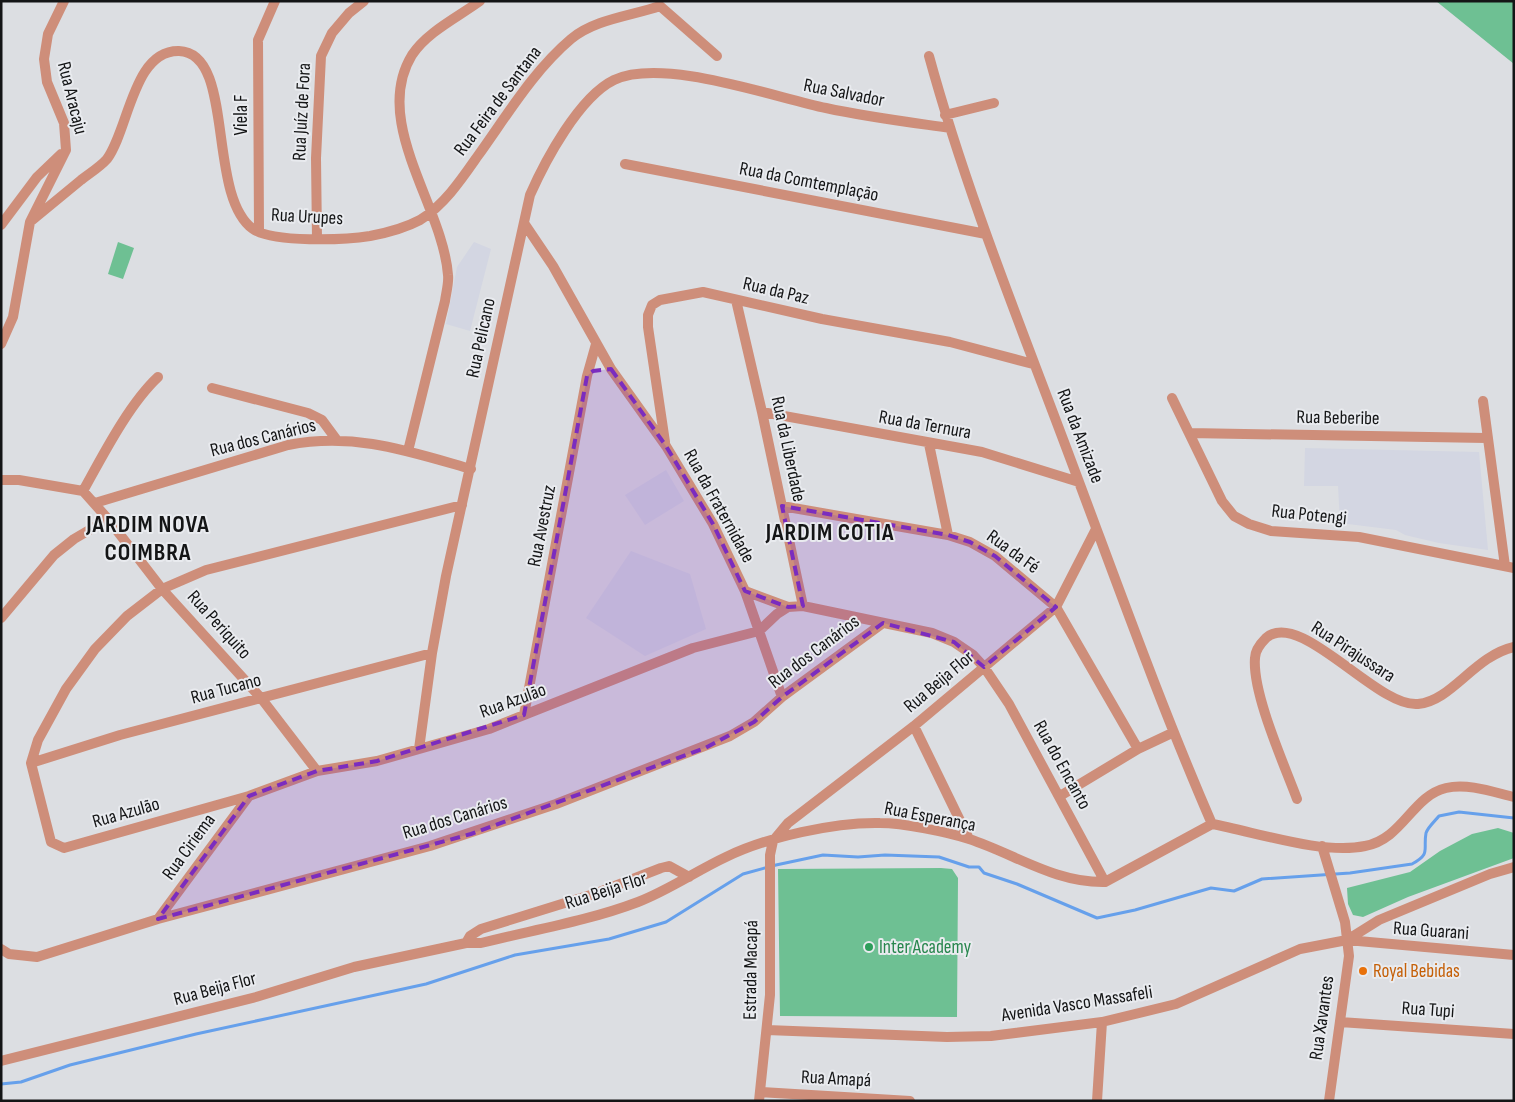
<svg xmlns="http://www.w3.org/2000/svg" width="1515" height="1102" font-family="'Sofia Sans Condensed',sans-serif">
<style>
.built{fill:#d3d6e2}
.green{fill:#6ec093}
.lines{fill:none;stroke-linecap:round;stroke-linejoin:round}
.stream{stroke:#66a0eb;stroke-width:3}
.minor{stroke:#ce8e7a;stroke-width:10}
.marked{fill:#7b2cbf;fill-opacity:0.2;stroke:#7b2cbf;stroke-width:4;stroke-dasharray:10 6;stroke-linejoin:round}
.leisure-dot{fill:#2e9e5b;stroke:#e9ebef;stroke-width:2}
.food-dot{fill:#e8710a;stroke:#e9ebef;stroke-width:2}
.labels{text-anchor:middle;dominant-baseline:central;stroke-width:4;stroke-linejoin:round;paint-order:stroke}
.street-label{font-size:19px;fill:#141516;stroke:#e9ebef}
.leisure-label{font-size:19px;fill:#27864d;stroke:#e9ebef;text-anchor:start}
.food-label{font-size:19px;fill:#c56008;stroke:#e9ebef;text-anchor:start}
.district-label{font-size:24px;font-weight:bold;letter-spacing:1px;fill:#141516;stroke:#e9ebef}
</style>
<rect width="100%" height="100%" fill="#dcdee2"/>
<path class="built" d="M474,242l17,7 -21,82 -24,-7 11,-57z
M1305,448l174,4 9,98 -49,-7 -34,-8 -9,-5 -56,-7 -2,-37h-34z
M666,470l18,31 -39,24 -20,-30z
M631,551l59,23 16,55 -61,27 -59,-38z"/>
<path class="green" d="M1436,1h78v63z
M118,242l16,6 -11,31 -15,-5z
M1498,828l16,5v25l-106,39 -45,20 -10,-2 -5,-11 -1,-16 63,-16 30,-21 32,-17z
M941,868l11,1 6,9 -1,139 -177,-1 -2,-147z"/>
<g class="lines">
<path class="stream" d="M1,1084l20,-2 49,-17 126,-31 230,-50 89,-29 94,-16 57,-17 77,-48 33,-9 47,-10 35,2 27,-2 54,2 30,10h10l5,6 33,11 80,34 38,-8 76,-22 23,3 28,-12 88,-6 62,-9c19,-10 11,-14 14,-31 2,-6 9,-12 13,-17l20,-4 55,6"/>
<path class="minor" d="M660,6l57,50
M929,56c40,146 98,285 150,426 43,115 84,229 133,342
M945,115l49,-12
M625,164l361,70
M30,222c17,-14 34,-28 51,-42 9,-7 19,-13 26,-21 22,-30 26,-109 72,-108 57,2 27,144 74,178 20,14 92,11 117,7 16,-3 35,-8 50,-16 24,-15 41,-40 57,-63 29,-40 56,-86 94,-118 24,-20 60,-23 89,-33
M524,223l29,43 58,103 55,77 47,78 32,67 43,16 15,-1 129,27 22,9 19,13 11,12 25,37 96,178
M1,225l36,-48 24,-23
M259,232l-1,-192 17,-39
M317,239l-1,-81 5,-102 11,-23 17,-20 15,-12
M736,300l26,112 41,194
M1,344l12,-27 17,-95 36,-72 -2,-27 -17,-41 -3,-23 4,-25 16,-33
M212,388l96,25 14,7 14,19
M1172,398l50,103 12,15 15,8 22,7 88,6 155,31
M1483,401l22,165
M762,412l220,40 97,30
M1189,433l297,5
M665,442l-17,-115v-12l4,-10 8,-5 43,-8 119,27 128,23 83,22
M929,444l19,91
M408,451l37,-150c1,-8 4,-18 3,-26 -5,-69 -77,-153 -36,-220 15,-23 46,-38 68,-54
M1,480h18l64,11 25,28 54,70 99,109 56,73
M83,491c20,-36 46,-87 75,-114
M95,503l193,-58c66,-13 120,6 183,24
M462,505l-256,65 -44,19 -35,27 -32,33 -29,40 -28,51 -7,23 20,79 13,6 185,-52 68,-25 60,-10 112,-32 204,-81 66,-17 18,-17 11,-7
M782,506l166,29 22,7 25,14 61,51 82,142
M745,591l37,106
M1,618l53,-63 20,-16 34,-20
M524,715l63,-339 9,-32
M914,726l55,113
M419,749l13,-96 14,-77 84,-381c15,-34 49,-98 84,-115 49,-23 159,17 212,28 41,9 82,14 124,20
M31,763l89,-28 312,-82
M1060,796l78,-47 34,-16
M1297,799c-13,-35 -45,-106 -42,-141 0,-7 6,-15 11,-20 34,-30 111,70 152,66 34,-3 56,-48 96,-57
M1322,846l23,76 4,34 -20,145
M158,919l91,-123
M1347,940l167,15
M466,943l4,-7 11,-7 116,-36 64,-25 8,-2 20,11
M1,949l8,5 28,3 121,-38 272,-73 126,-42 174,-68 24,-14 28,-25 101,-74
M1340,1022l174,12
M767,1030l180,7 44,-1 111,-14 74,-18 124,-55 47,-9 32,-20 111,-46 24,-7
M1,1061l255,-64 98,-30 112,-24h15c52,-13 107,-22 157,-41 31,-12 58,-31 88,-45 41,-20 109,-35 154,-34 23,0 67,9 89,16 46,15 86,44 136,43l107,-58c44,8 110,31 153,22 38,-7 47,-50 81,-58 22,-5 47,4 68,9
M760,1092l150,9
M759,1101l11,-106v-140l3,-14 15,-18 126,-97 142,-119 40,-78
M1097,1101l5,-79"/>
</g>
<path class="marked" d="M611,369l55,77 47,78 32,67 43,16 15,-1 -21,-100 166,29 22,7 25,14 61,51 -72,60 -30,-25 -71,-19 -101,74 -28,25 -49,26 -234,86 -313,85 91,-123 68,-25 60,-10 147,-46 63,-339 6,-5z"/>
<circle class="leisure-dot" cx="869" cy="947" r="5"/>
<circle class="food-dot" cx="1363" cy="971" r="5"/>
<g class="labels">
<g class="street-label">
<text transform="translate(844 93) rotate(11)">Rua Salvador</text>
<text transform="translate(72 98) rotate(76)">Rua Aracaju</text>
<text transform="translate(498 101) rotate(-53)">Rua Feira de Santana</text>
<text transform="translate(302 112) rotate(-87)">Rua Juíz de Fora</text>
<text transform="translate(241 115) rotate(-90)">Viela F</text>
<text transform="translate(809 182) rotate(11)">Rua da Comtemplação</text>
<text transform="translate(307 217) rotate(3)">Rua Urupes</text>
<text transform="translate(776 291) rotate(13)">Rua da Paz</text>
<text transform="translate(481 338) rotate(-78)">Rua Pelicano</text>
<text transform="translate(1338 418) rotate(1)">Rua Beberibe</text>
<text transform="translate(925 425) rotate(10)">Rua da Ternura</text>
<text transform="translate(1080 436) rotate(69)">Rua da Amizade</text>
<text transform="translate(263 438) rotate(-14)">Rua dos Canários</text>
<text transform="translate(788 449) rotate(78)">Rua da Liberdade</text>
<text transform="translate(719 506) rotate(61)">Rua da Fraternidade</text>
<text transform="translate(1309 515) rotate(6)">Rua Potengi</text>
<text transform="translate(542 526) rotate(-79)">Rua Avestruz</text>
<text transform="translate(1013 552) rotate(36)">Rua da Fé</text>
<text transform="translate(219 625) rotate(48)">Rua Periquito</text>
<text transform="translate(814 652) rotate(-37)">Rua dos Canários</text>
<text transform="translate(1353 652) rotate(33)">Rua Pirajussara</text>
<text transform="translate(939 682) rotate(-40)">Rua Beija Flor</text>
<text transform="translate(226 689) rotate(-15)">Rua Tucano</text>
<text transform="translate(513 701) rotate(-20)">Rua Azulão</text>
<text transform="translate(1062 765) rotate(61)">Rua do Encanto</text>
<text transform="translate(126 813) rotate(-16)">Rua Azulão</text>
<text transform="translate(930 817) rotate(11)">Rua Esperança</text>
<text transform="translate(455 818) rotate(-17)">Rua dos Canários</text>
<text transform="translate(189 847) rotate(-54)">Rua Ciriema</text>
<text transform="translate(606 891) rotate(-18)">Rua Beija Flor</text>
<text transform="translate(1431 931) rotate(4)">Rua Guarani</text>
<text transform="translate(751 970) rotate(-89)">Estrada Macapá</text>
<text transform="translate(215 989) rotate(-15)">Rua Beija Flor</text>
<text transform="translate(1077 1004) rotate(-9)">Avenida Vasco Massafeli</text>
<text transform="translate(1428 1010) rotate(4)">Rua Tupi</text>
<text transform="translate(1322 1018) rotate(-82)">Rua Xavantes</text>
<text transform="translate(836 1079) rotate(3)">Rua Amapá</text>
</g>
<g class="leisure-label">
<text x="879" y="947">Inter Academy</text>
</g>
<g class="food-label">
<text x="1373" y="971">Royal Bebidas</text>
</g>
<g class="district-label">
<text x="148" y="524">JARDIM NOVA<tspan x="148" dy="28">COIMBRA</tspan></text>
<text x="830" y="532">JARDIM COTIA</text>
</g>
</g>
<rect width="1515" height="1102" fill="none" stroke="#141516" stroke-width="5"/>
</svg>
